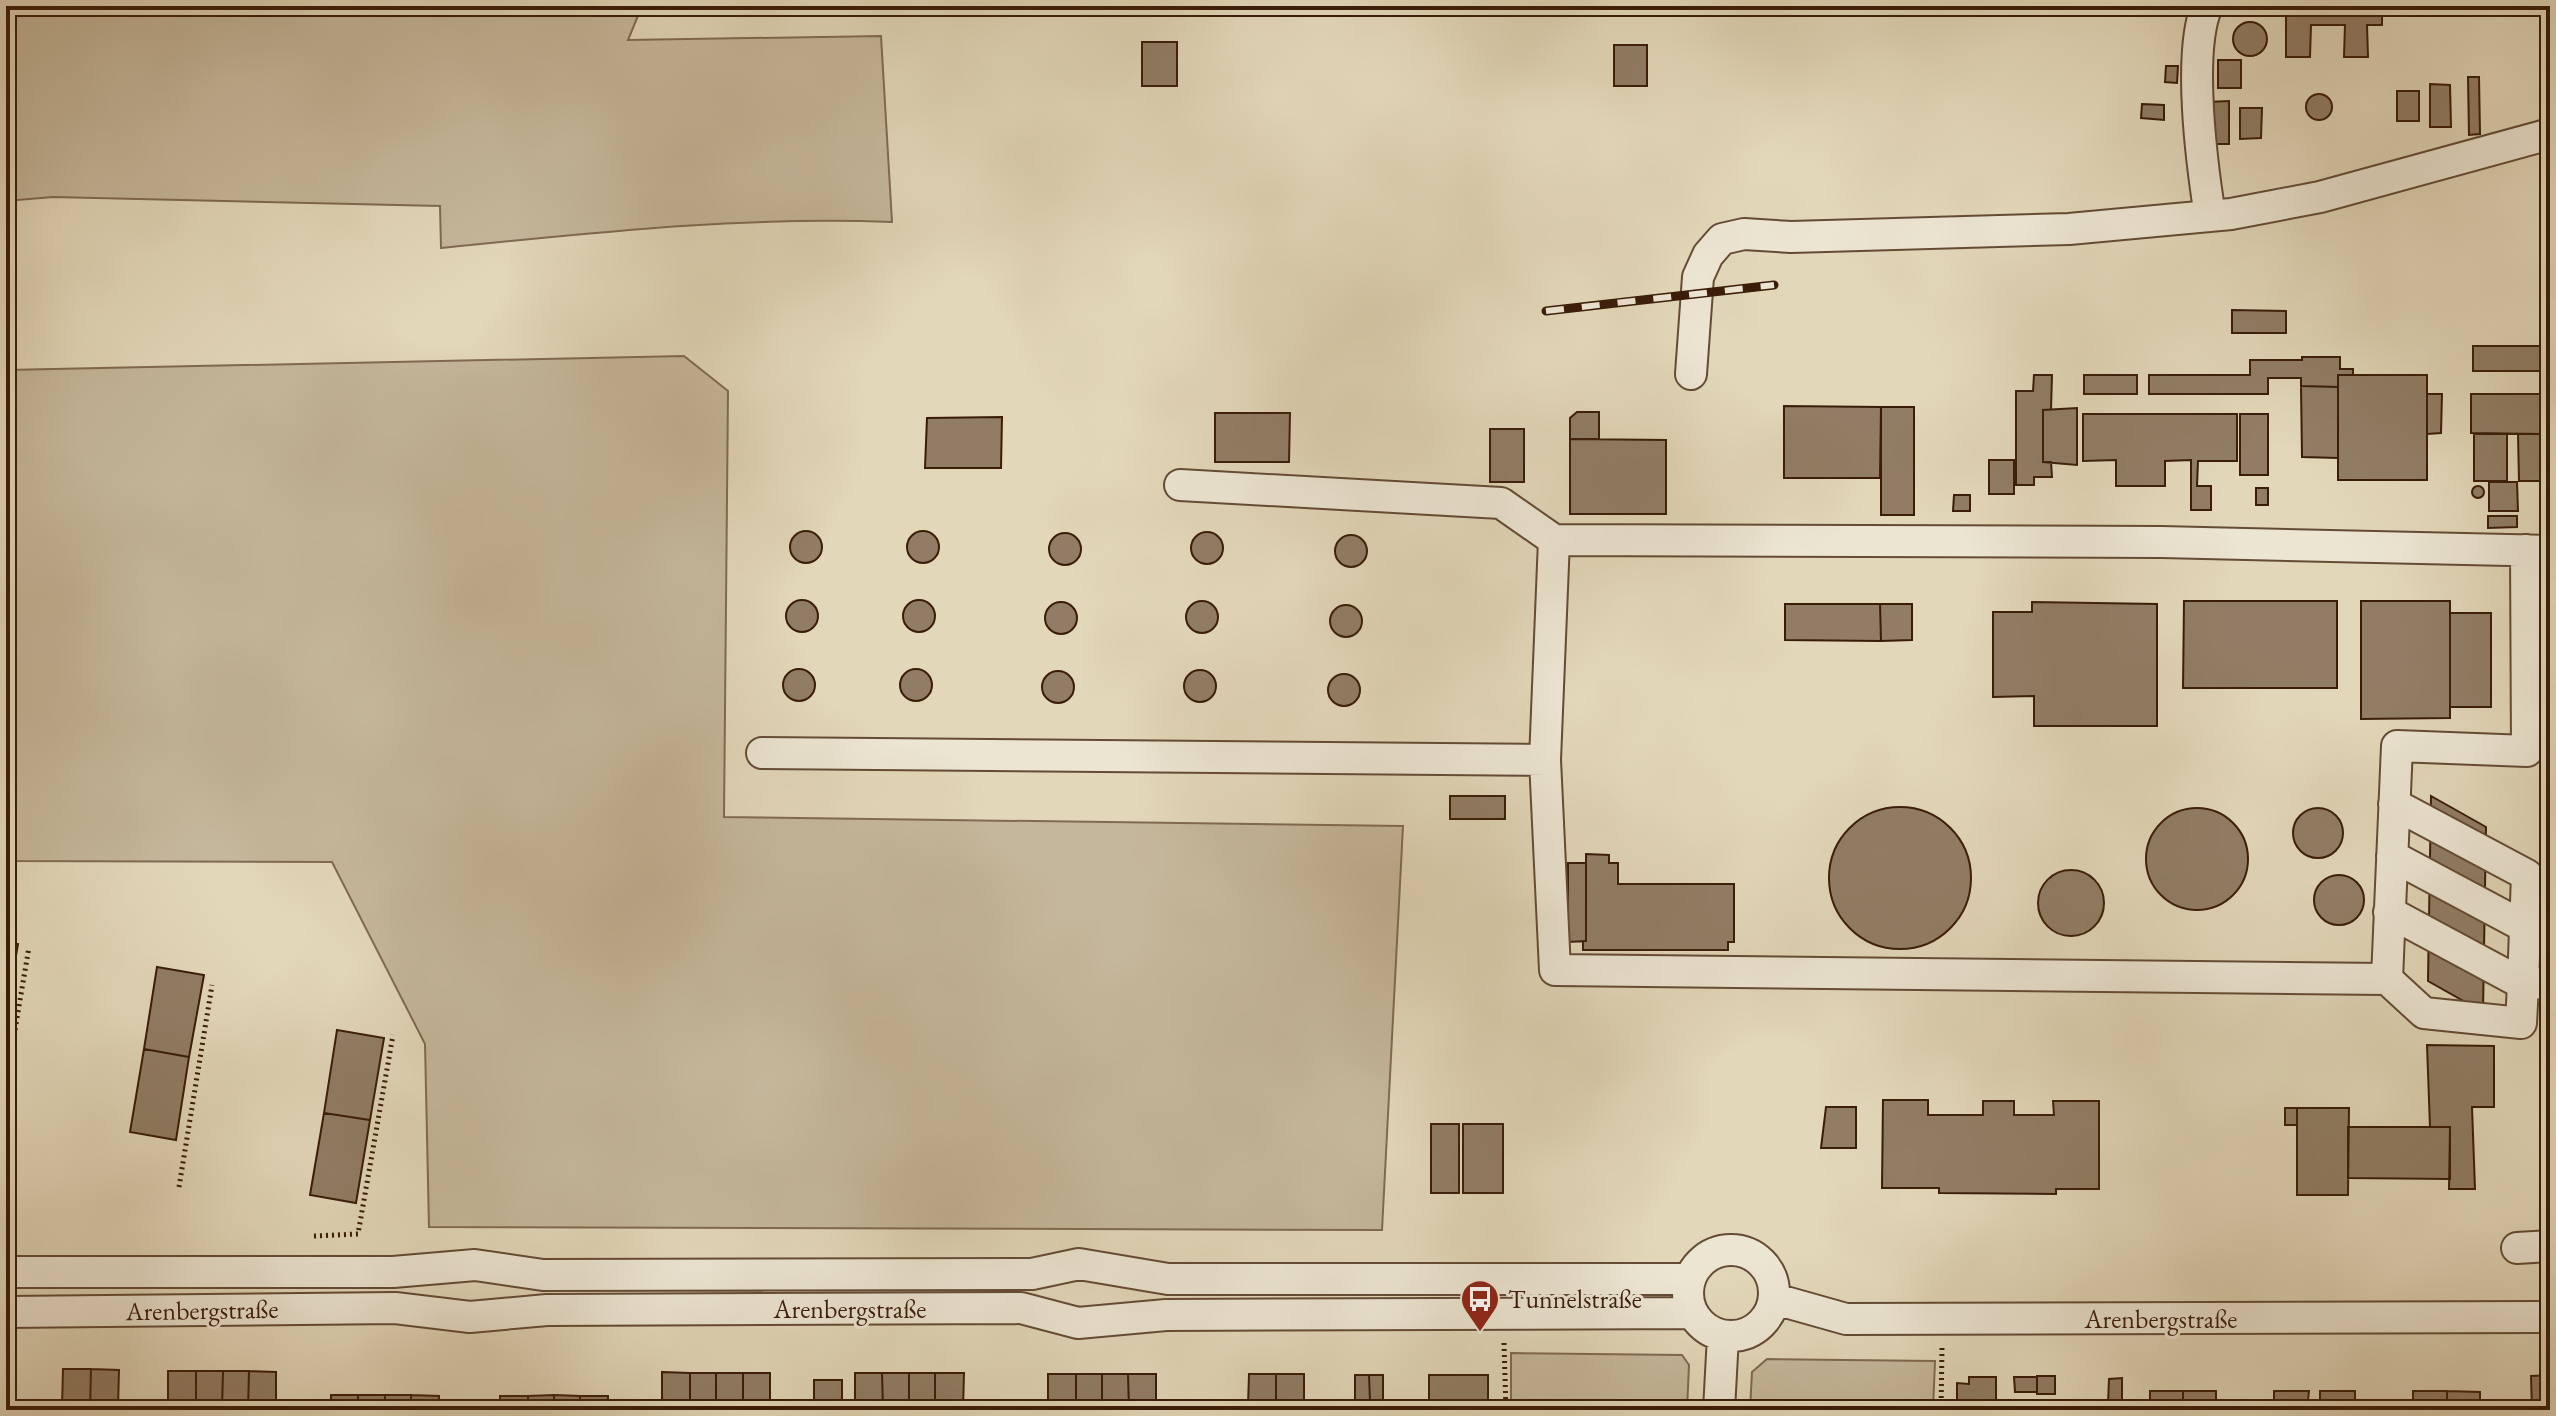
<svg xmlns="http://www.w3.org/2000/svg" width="2556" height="1416" font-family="'EB Garamond',serif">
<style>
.green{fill:#c5b79b;stroke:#806a52;stroke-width:2}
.building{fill:#917d65;stroke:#3a1c09;stroke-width:2}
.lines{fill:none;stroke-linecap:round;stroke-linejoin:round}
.minor-casing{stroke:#644b35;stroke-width:34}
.path{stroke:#3a1c09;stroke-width:5;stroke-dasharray:2 4;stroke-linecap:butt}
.minor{stroke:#ece5d2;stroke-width:30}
.rail-casing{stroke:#3a1c09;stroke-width:9}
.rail{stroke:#ece5d2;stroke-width:6;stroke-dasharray:18;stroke-linecap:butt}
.labels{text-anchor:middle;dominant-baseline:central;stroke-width:6;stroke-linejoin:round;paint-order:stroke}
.poi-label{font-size:26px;fill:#3a1c09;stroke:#ece5d2;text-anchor:start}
.street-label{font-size:26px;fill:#3a1c09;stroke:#ece5d2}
</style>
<rect width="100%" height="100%" fill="#e2d7b9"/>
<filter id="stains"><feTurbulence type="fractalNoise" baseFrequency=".0025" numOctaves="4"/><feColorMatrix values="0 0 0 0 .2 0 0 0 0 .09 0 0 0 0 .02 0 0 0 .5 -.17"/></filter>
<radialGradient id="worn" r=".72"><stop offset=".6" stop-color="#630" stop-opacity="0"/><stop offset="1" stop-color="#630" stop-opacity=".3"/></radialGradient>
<path class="green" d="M6,6h636l-14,34 253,-4 11,186c-151,-6 -300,11 -451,26l-1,-42 -387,-9 -47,4z
M684,356l44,35 -4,426 679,9 -21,404 -953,-3 -4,-183 -93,-182 -326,-1v-491z
M1511,1353l171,2 7,10 -2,45h-176z
M1767,1359l168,2 -2,49h-183l2,-38z"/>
<path class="building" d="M2382,6v19h-15l1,32h-24l1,-32h-34l-1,32h-24v-50h-39z
M2233 39a17 17 0 1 1 34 0a17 17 0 1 1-34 0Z
M1142,42h35v44h-35z
M1614,45h33v41h-33z
M2218,60h23v28h-23z
M2166,66h12l-1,17 -12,-1z
M2468,77h11l1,57 -11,1z
M2430,84l20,1 1,42h-21z
M2397,91h22v30h-22z
M2306 107a13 13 0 1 1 26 0a13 13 0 1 1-26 0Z
M2229,101v43h-21v-42z
M2142,104l22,1v15l-23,-2z
M2240,108h22l-1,30 -21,1z
M2232,310l54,1v22h-54z
M2473,346h77v25h-77z
M2302,357h38v12h13v6h-15v12l-37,-1v-8h-33v16h-119v-19h101v-15h52z
M2034,375h18l-1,35h-8v52h8l1,15h-18v8h-18v-94h17z
M2084,375h53v19h-53z
M2338,375h89v105h-89z
M2301,386l37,1v71l-36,-1z
M2427,394h15l-1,39 -14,1z
M2471,394h71l1,40 -72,-1z
M2542,403h8v92h-7v-14h-24l-1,-47h25z
M1784,406l97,1 -1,71h-96z
M1881,407h33v108h-33z
M2077,408v57l-34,-3v-52z
M1577,412h22v27h-29v-21z
M1215,413h75l-1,49h-74z
M2083,414h154v47h-39l-1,25h14v24h-20v-50l-26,1v25h-49v-26l-33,1z
M2240,414h28v61h-28z
M1002,417l-1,51h-76l2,-50z
M1490,429h34v53h-34z
M2474,434h33v47h-33z
M1570,439l96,1v74h-96z
M1989,460h25v34h-25z
M2489,482h28l1,29h-29z
M2472 492a6 6 0 1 1 12 0a6 6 0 1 1-12 0Z
M2256,488h12v17h-12z
M1954,495h16v16h-17z
M2488,516h29v11l-29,1z
M790 547a16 16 0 1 1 32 0a16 16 0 1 1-32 0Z
M907 547a16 16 0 1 1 32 0a16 16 0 1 1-32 0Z
M1191 548a16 16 0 1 1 32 0a16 16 0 1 1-32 0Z
M1049 549a16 16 0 1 1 32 0a16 16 0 1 1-32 0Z
M1335 551a16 16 0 1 1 32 0a16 16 0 1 1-32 0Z
M903 616a16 16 0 1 1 32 0a16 16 0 1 1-32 0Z
M786 616a16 16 0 1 1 32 0a16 16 0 1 1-32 0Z
M2184,601h153v87h-154z
M2361,601h89v117l-89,1z
M1186 617a16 16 0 1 1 32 0a16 16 0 1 1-32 0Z
M2032,602l125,2v122h-123v-30l-41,1v-85h39z
M1045 618a16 16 0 1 1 32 0a16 16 0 1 1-32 0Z
M1785,604h95l1,37 -96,-1z
M1880,604h32v36l-31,1z
M1330 621a16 16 0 1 1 32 0a16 16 0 1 1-32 0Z
M2450,613h41v94h-41z
M900 685a16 16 0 1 1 32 0a16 16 0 1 1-32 0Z
M783 685a16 16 0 1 1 32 0a16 16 0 1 1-32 0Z
M1184 686a16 16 0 1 1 32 0a16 16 0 1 1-32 0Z
M1042 687a16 16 0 1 1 32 0a16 16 0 1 1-32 0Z
M1328 690a16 16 0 1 1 32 0a16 16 0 1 1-32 0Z
M1450,796h55v23h-55z
M2431,796l55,31 -3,185 -55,-31z
M1829 878a71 71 0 1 1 142 0a71 71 0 1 1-142 0Z
M2293 833a25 25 0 1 1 50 0a25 25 0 1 1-50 0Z
M2146 859a51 51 0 1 1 102 0a51 51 0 1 1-102 0Z
M1586,854l23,1v8h9v21h116v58h-6v8h-145v-9h3z
M1568,863h18v78l-18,1z
M2038 903a33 33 0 1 1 66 0a33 33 0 1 1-66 0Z
M2314 900a25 25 0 1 1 50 0a25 25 0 1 1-50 0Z
M6,942l12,2 -12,70z
M157,967l47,8 -15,82 -45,-8z
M337,1030l47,8 -14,82 -46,-7z
M2427,1045l67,1v61h-22l3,82h-26l1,-62h-20z
M144,1049l45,8 -13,83 -46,-8z
M1883,1100h45v15h55v-14h31v14h40l-1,-14h46v88h-43v5l-117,-1v-5h-57z
M1826,1107h30v41h-35z
M2285,1108h12v17h-12z
M2297,1108h52l-1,87h-51z
M324,1113l46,7 -14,83 -46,-8z
M1431,1124h28v69h-28z
M1463,1124h40v69h-40z
M2348,1127h102v52l-102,-1z
M6,1367h10v38h5v5h-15z
M63,1369h28l-1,41 -28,-3z
M91,1369l28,1 -1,38 -28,2z
M168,1371h28v39l-28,-1z
M196,1371h27l-1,39h-26z
M223,1371h26l-1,39h-26z
M249,1371l27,1v38h-28z
M662,1372l28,1v37h-28z
M690,1373h26v37h-26z
M716,1373h27v37h-27z
M743,1373h27v37h-27z
M855,1373h27l1,37h-28z
M882,1373h27v37h-26z
M909,1373h26v37h-26z
M935,1373h29l-1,37h-28z
M1048,1374h28v36h-28z
M1076,1374h26v36h-26z
M1102,1374h26l1,36h-27z
M1128,1374h28v36h-27z
M1249,1374h27v36h-43v-5l15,1z
M1276,1374h28v36h-28z
M1355,1375h14l1,26h-15z
M1369,1375h14v26h-13z
M1429,1375h59v28l-39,-1v8h-20z
M2550,1375v35h-18l-1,-34z
M2037,1376h18v18h-18z
M1969,1377h27v33h-39v-27l12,1z
M2014,1377h23v15h-22z
M2122,1378v27l-14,-1 1,-25z
M814,1380h28v28h-28z
M2150,1391h33v19h-40v-7h7z
M2183,1391h33v12h8v7h-41z
M2274,1391h35l-1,9h7v10h-41z
M2320,1391h35v19h-40v-10h5z
M2413,1391h34v19h-41v-6h7z
M2447,1391l33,1v12h7v6h-40z
M331,1395h27v15h-27z
M358,1395h27v15h-27z
M385,1395h26v15h-26z
M411,1395l28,1v14h-28z
M554,1395v15h-26v-14z
M554,1395l26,1v14h-26z
M500,1396h28v14h-28z
M580,1396h28v14h-28z
M794,1401h13v9h-13z
M1449,1402l39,1 -1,7h-38z"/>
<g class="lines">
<defs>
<path id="minor" d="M2207,6c-20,46 -5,159 3,210
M1691,374l7,-97 10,-22 14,-16 22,-5 47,3 278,-8 162,-15 89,-17 230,-63
M1180,485l321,18 53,37 607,2 389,9
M1554,540l-9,220 10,210 832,9 10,-233 130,5 -1,-201
M762,753l783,7
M2392,856l133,71
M2389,912l134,72 4,-109 -133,-71
M2387,979l37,34 97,10 2,-39 27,-1
M2517,1248l33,-2
M1688 1293a43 43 0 1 1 86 0a43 43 0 1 1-86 0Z
M6,1272h387l82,-7 68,10 489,-1 47,-10 89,15h521
M1775,1299l71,20 704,-2
M6,1312l389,-4 75,9 77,-7 474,-2 57,15 88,-8 526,-2
M1719,1410l4,-74"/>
</defs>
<use href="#minor" class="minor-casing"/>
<path class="path" d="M6,1083l23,-136
M179,1187l33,-202
M314,1236l44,-2 35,-199
M1504,1343l2,67
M1941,1410l1,-62"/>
<use href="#minor" class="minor"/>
<defs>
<path id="rail" d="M1546,311l228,-26"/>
</defs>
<use href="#rail" class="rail-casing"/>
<use href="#rail" class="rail"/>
</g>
<defs>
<symbol id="bus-pin" viewBox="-11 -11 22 30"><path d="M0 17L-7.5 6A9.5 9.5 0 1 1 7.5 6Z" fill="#8f2418" stroke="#ece5d2"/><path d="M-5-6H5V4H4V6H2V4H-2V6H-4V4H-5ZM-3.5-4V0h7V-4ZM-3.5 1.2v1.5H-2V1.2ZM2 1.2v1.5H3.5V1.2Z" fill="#fff"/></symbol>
</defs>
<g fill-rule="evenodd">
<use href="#bus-pin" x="1458" y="1277" width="44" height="60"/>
</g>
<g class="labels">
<g class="poi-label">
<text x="1508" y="1299">Tunnelstraße</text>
</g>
<g class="street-label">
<text x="850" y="1309">Arenbergstraße</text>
<text transform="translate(202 1310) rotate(-1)">Arenbergstraße</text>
<text x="2161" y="1319">Arenbergstraße</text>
</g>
</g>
<rect width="2556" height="1416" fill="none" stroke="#e2d7b9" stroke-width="32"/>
<rect x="8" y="8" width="2540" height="1400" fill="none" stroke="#3a1c09" stroke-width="4"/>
<rect x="16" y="16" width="2524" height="1384" fill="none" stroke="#3a1c09" stroke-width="2"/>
<rect width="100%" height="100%" filter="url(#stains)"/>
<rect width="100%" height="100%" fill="url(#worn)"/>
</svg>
